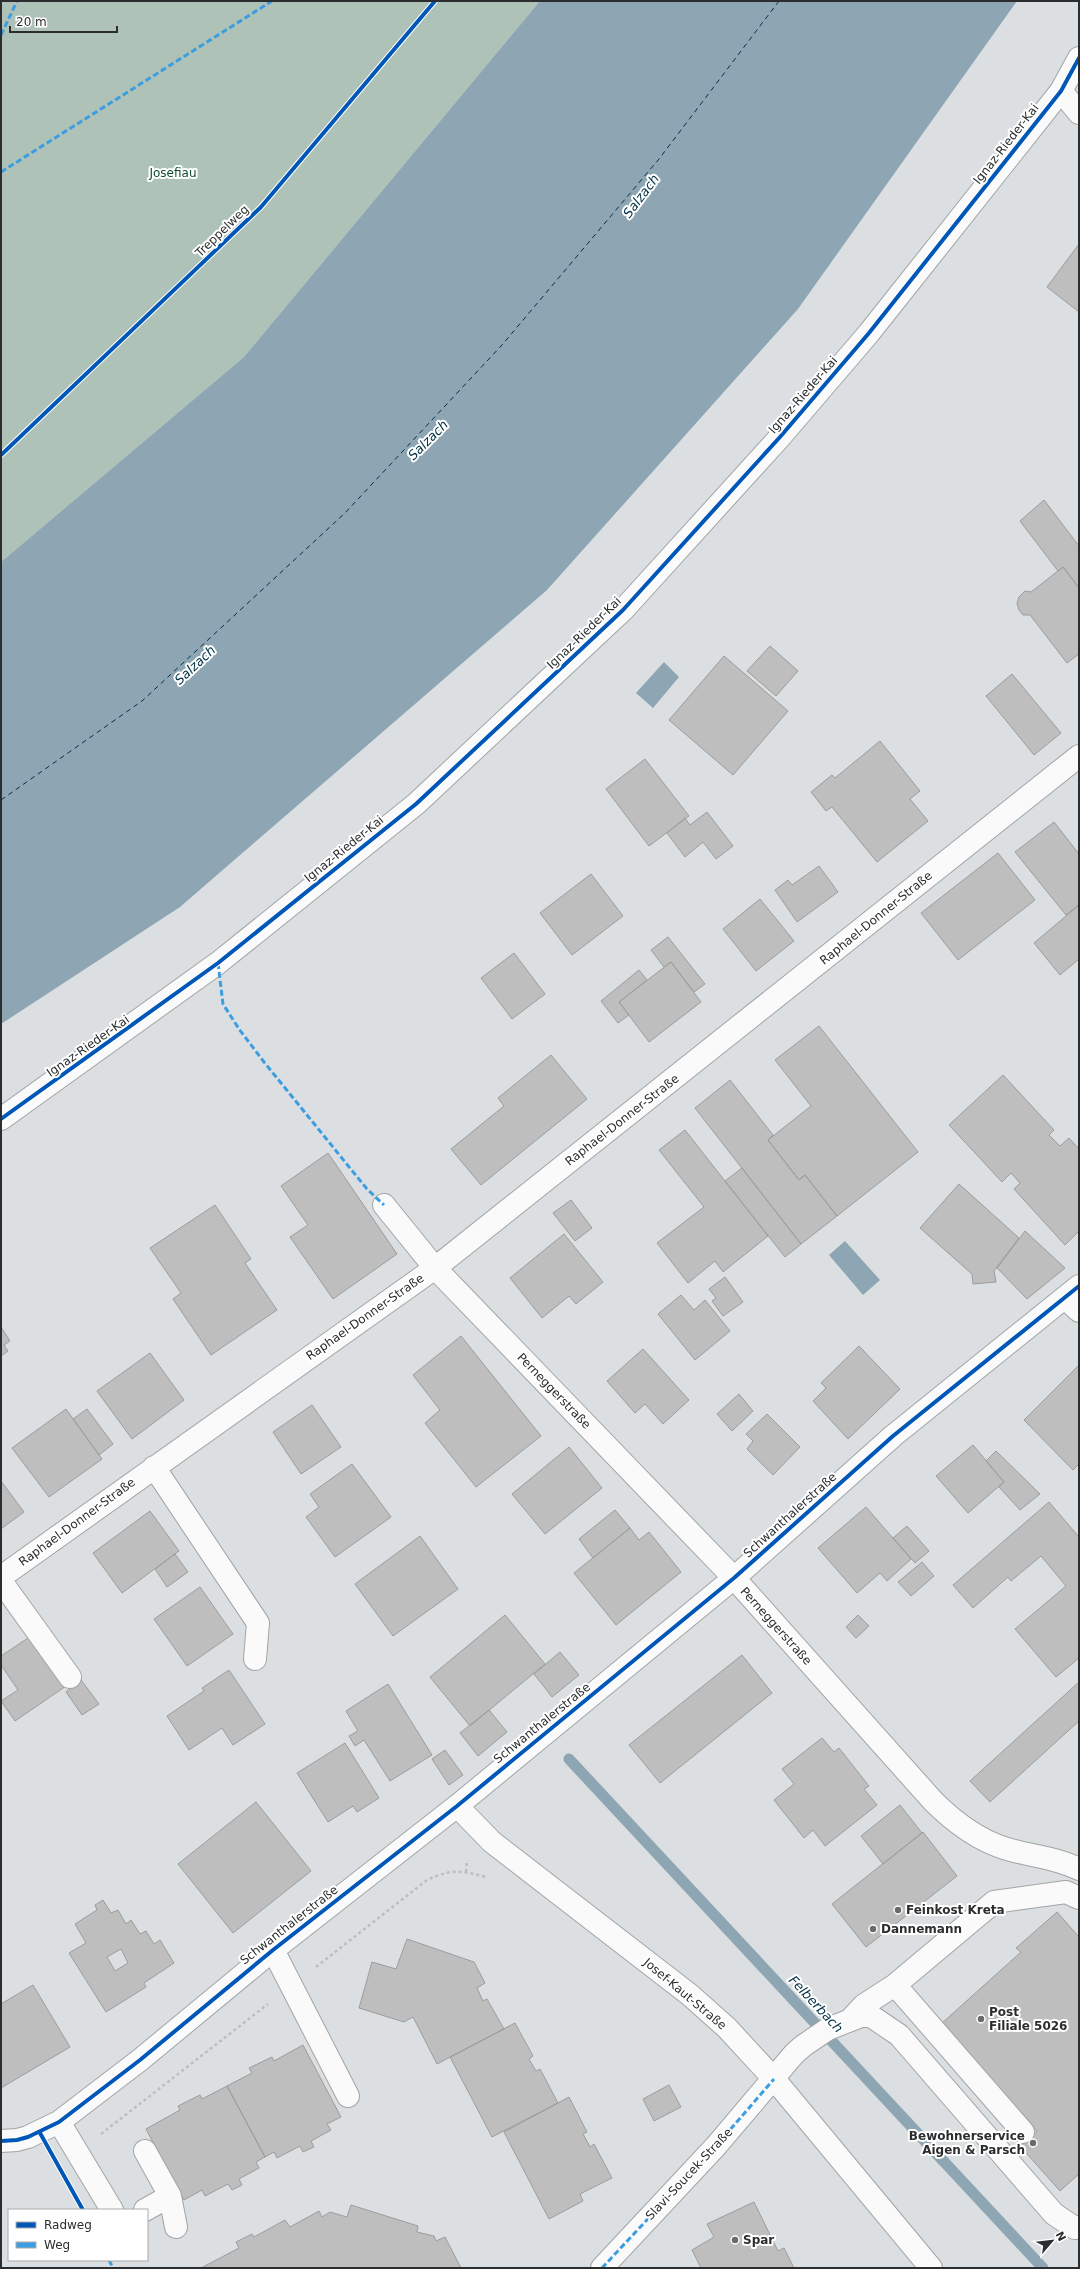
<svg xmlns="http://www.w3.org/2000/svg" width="1080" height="2269" font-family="'DejaVu Sans',sans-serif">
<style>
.forest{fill:#aec2b8}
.water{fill:#8ea5b3}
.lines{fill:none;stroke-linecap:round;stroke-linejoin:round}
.stream{stroke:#8ea5b3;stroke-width:11}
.ferry{stroke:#023146;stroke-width:1;stroke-dasharray:5 4;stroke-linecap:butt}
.building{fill:#bebebf;stroke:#9b9c9c;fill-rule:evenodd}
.minor-casing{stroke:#a2a4a5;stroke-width:24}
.path{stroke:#bdbdbe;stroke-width:2.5;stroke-dasharray:3 3;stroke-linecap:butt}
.minor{stroke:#fafafa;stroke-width:22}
.quiet{stroke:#3d9de1;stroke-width:3;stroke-dasharray:6 3;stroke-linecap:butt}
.cycleway-casing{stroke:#fff;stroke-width:6}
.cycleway{stroke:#0057b8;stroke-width:4}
.poi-dot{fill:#6a6b6d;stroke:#fff;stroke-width:1.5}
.labels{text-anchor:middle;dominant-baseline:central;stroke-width:4;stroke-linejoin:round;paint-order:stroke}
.street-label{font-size:12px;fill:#2c2d2e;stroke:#fff}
.park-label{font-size:12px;fill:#0f4b30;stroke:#fff}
.poi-label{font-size:12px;font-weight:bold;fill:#2c2d2e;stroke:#fff;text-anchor:start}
.water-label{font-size:13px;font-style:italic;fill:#023146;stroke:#fff}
</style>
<rect width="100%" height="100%" fill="#dcdfe1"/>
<path class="forest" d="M1,1h539l-296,356 -243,205z"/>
<path class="water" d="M540,1h477l-219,308 -251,281 -367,317 -179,117v-462l243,-205z
M664,662l15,15 -26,31 -17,-15z
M845,1241l35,39 -17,15 -34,-40z"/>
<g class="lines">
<path class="stream" d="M569,1759l474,509"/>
<path class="ferry" d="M1,800l141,-99 203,-188 157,-168 157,-186 120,-158"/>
</g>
<path class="building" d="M1079,244v68l-32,-25z
M1044,500l35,46v42l-16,-21 -5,4 -38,-50z
M1063,567l16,21v66l-12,9 -37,-48h-7l-4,-5 -2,-7 2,-6 6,-6 6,1z
M770,646l28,25 -22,25 -29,-25z
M724,656l64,55 -55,64 -64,-55z
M1012,674l49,59 -27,22 -48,-59z
M880,741l40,50 -10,8 18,22 -51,41 -45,-55 -6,4 -15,-19 21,-17 3,3z
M645,759l44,57 -40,30 -43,-57z
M707,812l26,34 -17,13 -13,-17 -18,15 -18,-24 18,-15 5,7z
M1054,822l25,32v51l-13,10 -51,-63z
M998,853l37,47 -77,60 -37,-47z
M819,866l19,26 -41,30 -22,-32 13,-10 4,5z
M591,874l32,42 -51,39 -32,-42z
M760,899l34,42 -38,30 -33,-42z
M1079,905v54l-19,16 -26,-32z
M668,937l37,47 -11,8 -23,-30 -7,5 -13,-17z
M514,953l31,41 -33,25 -31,-41z
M671,962l30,40 -52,40 -30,-40z
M639,970l8,10 -28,22 10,13 -11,8 -17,-22z
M819,1026l99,126 -81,64 -32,-41 -6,5 -31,-40 43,-34 -36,-46z
M551,1055l36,44 -106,86 -30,-36 53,-43 -6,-8z
M1003,1075l51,55 -5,5 11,11 9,-8 10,11v82l-14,14 -51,-56 6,-6 -9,-10 -9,9 -53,-57z
M730,1080l43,55 -5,5 31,40 6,-5 32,41 -36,28 -106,-136z
M685,1130l83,106 -45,36 -8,-11 -27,22 -31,-40 47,-36 -45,-57z
M328,1153l69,101 -64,45 -43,-62 18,-12 -27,-39z
M742,1168l59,76 -16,13 -60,-76z
M959,1184l60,54 -25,33 2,11 -23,2 -1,-10 -52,-46z
M571,1200l21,28 -17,13 -22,-28z
M215,1205l36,54 -6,4 32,47 -66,45 -38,-56 8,-6 -31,-45z
M1025,1231l40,37 -38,31 -30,-31z
M564,1234l39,48 -27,22 -7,-8 -27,22 -32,-40z
M725,1277l18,25 -20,14 -11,-15 4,-3 -7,-9z
M681,1295l13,15 11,-10 25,31 -35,29 -37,-46z
M1,1327l9,14 -6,4 4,6 -7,5z
M461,1336l80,100 -65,51 -51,-64 15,-13 -27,-35z
M859,1346l41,43 -52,50 -35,-38 13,-13 -5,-5z
M643,1349l46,51 -26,24 -18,-20 -10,9 -28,-32z
M150,1353l34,47 -52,39 -35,-48z
M1079,1365v99l-6,6 -49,-50z
M739,1394l14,17 -21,20 -15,-17z
M312,1405l29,42 -40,27 -28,-42z
M66,1409l36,50 -53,38 -37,-49z
M87,1409l26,35 -14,11 -26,-36z
M767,1414l33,33 -27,28 -26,-26 6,-8 -7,-7z
M973,1445l31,37 -36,31 -32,-37z
M569,1447l33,41 -57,46 -33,-40z
M996,1451l44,43 -20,16 -21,-23 5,-5 -18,-21z
M352,1464l39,53 -56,40 -29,-40 13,-10 -9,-13z
M1,1481l23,31 -23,17z
M1049,1502l30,35v121l-23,19 -41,-48 51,-43 -25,-30 -30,25 -3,-4 -35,31 -20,-23z
M866,1507l45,52 -24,22 -7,-8 -23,20 -39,-45z
M615,1510l15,18 -37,30 -14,-19z
M150,1511l29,40 -57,42 -29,-40z
M907,1526l22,25 -14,12 -22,-25z
M630,1528l9,12 10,-8 32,40 -65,53 -42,-52z
M420,1536l38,53 -65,47 -38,-52z
M175,1554l13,18 -21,15 -12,-18z
M922,1562l12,14 -23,20 -13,-14z
M200,1587l33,47 -46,32 -33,-47z
M505,1615l40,49 -75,62 -40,-49z
M858,1615l11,11 -13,12 -10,-11z
M34,1634l35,50 -54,37 -14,-20 17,-11 -17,-25v-9z
M560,1652l19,23 -27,22 -18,-23z
M742,1655l30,38 -112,90 -31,-38z
M229,1670l36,54 -32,21 -11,-17 -33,22 -22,-34 37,-25 -2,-3z
M81,1680l18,24 -17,11 -16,-23z
M1079,1682v39l-89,81 -20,-21z
M388,1684l44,71 -42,26 -26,-41 -9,6 -6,-10 9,-5 -12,-20z
M489,1710l18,22 -29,24 -18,-23z
M822,1738l12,14 5,-4 30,38 -5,3 13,16 -52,41 -12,-16 -9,8 -30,-38 20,-16 -12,-15z
M345,1743l34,55 -22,14 -4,-6 -25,16 -31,-49z
M445,1750l18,25 -14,10 -17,-26z
M256,1802l55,69 -78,62 -55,-69z
M900,1805l22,28 -39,31 -22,-28z
M923,1832l34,44 -91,71 -34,-43z
M103,1900l8,13 7,-3 8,14 5,-4 9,14 6,-3 8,13 6,-4 14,23 -30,20 2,4 -40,25 -37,-59 17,-10 -11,-19 22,-14 -2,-5zM121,1949l7,14 -13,8 -8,-14z
M1057,1912l22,25v237l-19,17 -40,-45 17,-15 -96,-107 80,-72 -5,-4z
M407,1939l67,23 11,21 -8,5 6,13 4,-2 17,30 -67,35 -24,-47 -9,5 -45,-14 13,-46 24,7z
M33,1985l37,62 -69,41v-84z
M515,2023l18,33 -4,3 7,12 4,-2 18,34 -66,34 -42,-80z
M303,2045l38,72 -14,7 4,6 -20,11 3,6 -11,5 -3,-6 -23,12 -3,-6 -9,5 -38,-71 25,-13 -3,-5 23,-11 2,4z
M669,2085l12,22 -27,14 -11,-22z
M227,2086l38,71 -9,5 3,6 -20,11 3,6 -10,5 -4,-6 -23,12 -3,-6 -18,10 -38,-71 34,-19 -2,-4 22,-11 2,4z
M569,2097l18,35 -4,2 7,13 4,-3 18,34 -32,16 3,7 -34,18 -45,-87z
M754,2202l24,49 6,-3 10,20h-93l-9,-18 22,-13 -7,-13z
M351,2205l67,21 -1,6 17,4 2,5 9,-4 16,31h-260l38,-20 -3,-6 16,-8 2,3 31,-17 5,7 29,-16 3,6 8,-5 17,5z"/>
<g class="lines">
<defs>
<path id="minor" d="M1061,91l18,22
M1,1119l217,-156 198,-159 207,-194 157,-173 89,-104 192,-242 18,-33
M384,1205l51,63 299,310 199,223c21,21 43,38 71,47 25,8 51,9 75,21
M1065,1298l14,13
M154,1467l104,156 -3,36
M1,1577l434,-309 644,-512
M1,1581l69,96
M457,1806l35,36 198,153 37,33 47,51 157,189
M273,1950l75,146
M895,1985l128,147
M850,2020l14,-15 31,-20 99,-83 72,-10 13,6
M59,2122l53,88
M1,2141l16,-1 11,-3 31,-15 81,-62 133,-110 184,-144 277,-228 159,-142 186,-150
M145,2151l25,45 6,31
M145,2210l25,-14
M602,2268l114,-122 78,-92 9,-8 25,-17 33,-13h10l28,19 155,179 21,14 4,-1"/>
</defs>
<use href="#minor" class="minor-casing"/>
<path class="path" d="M466,1872l1,-12
M316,1967l111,-87c24,-11 33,-10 59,-3
M101,2134l167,-130"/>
<use href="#minor" class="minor"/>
<path class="quiet" d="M1,35l16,-34
M1,172l271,-171
M218,963l5,41 16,25 25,33 103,127 17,16
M109,2260l4,8
M602,2268l114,-122 58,-67"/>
<defs>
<path id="cycleway" d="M1,455l260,-248 174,-206
M1,1119l217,-156 198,-159 207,-194 157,-173 89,-104 192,-242 18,-33
M40,2133l43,77
M1,2141l16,-1 11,-3 31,-15 81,-62 133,-110 184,-144 277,-228 159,-142 186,-150"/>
</defs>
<use href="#cycleway" class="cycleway-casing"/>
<use href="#cycleway" class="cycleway"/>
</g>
<g class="poi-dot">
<circle cx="898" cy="1910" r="4"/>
<circle cx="873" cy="1929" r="4"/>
<circle cx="981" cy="2019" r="4"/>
<circle cx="1033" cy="2143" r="4"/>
<circle cx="735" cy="2240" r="4"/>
</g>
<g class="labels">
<g class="street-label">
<text transform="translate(1006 144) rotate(-52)">Ignaz-Rieder-Kai</text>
<text transform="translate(222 231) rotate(-44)">Treppelweg</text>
<text transform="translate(803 395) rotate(-49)">Ignaz-Rieder-Kai</text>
<text transform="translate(584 633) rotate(-44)">Ignaz-Rieder-Kai</text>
<text transform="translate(344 849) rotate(-39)">Ignaz-Rieder-Kai</text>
<text transform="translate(876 918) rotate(-39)">Raphael-Donner-Straße</text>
<text transform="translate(88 1046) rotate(-35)">Ignaz-Rieder-Kai</text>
<text transform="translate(622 1120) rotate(-38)">Raphael-Donner-Straße</text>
<text transform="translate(365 1317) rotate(-35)">Raphael-Donner-Straße</text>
<text transform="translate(554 1391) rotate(46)">Perneggerstraße</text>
<text transform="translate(790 1515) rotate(-42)">Schwanthalerstraße</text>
<text transform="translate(77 1522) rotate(-36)">Raphael-Donner-Straße</text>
<text transform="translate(776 1626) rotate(48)">Perneggerstraße</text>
<text transform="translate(542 1723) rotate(-39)">Schwanthalerstraße</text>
<text transform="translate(289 1925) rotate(-38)">Schwanthalerstraße</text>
<text transform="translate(685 1994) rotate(40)">Josef-Kaut-Straße</text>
<text transform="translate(689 2174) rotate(-47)">Slavi-Soucek-Straße</text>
</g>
<g class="park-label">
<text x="173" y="173">Josefiau</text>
</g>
<g class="poi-label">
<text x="906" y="1910">Feinkost Kreta</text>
<text x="881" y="1929">Dannemann</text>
<text x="989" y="2012">Post<tspan x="989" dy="14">Filiale 5026</tspan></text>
<text x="1025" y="2136" text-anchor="end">Bewohnerservice<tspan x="1025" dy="14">Aigen &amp; Parsch</tspan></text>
<text x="743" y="2240">Spar</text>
</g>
<g class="water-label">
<text transform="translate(641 196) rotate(-53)">Salzach</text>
<text transform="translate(428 440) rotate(-45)">Salzach</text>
<text transform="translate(195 665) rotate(-43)">Salzach</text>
<text transform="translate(816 2004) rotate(47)">Felberbach</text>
</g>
</g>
<rect width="1080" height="2269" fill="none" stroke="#2c2d2e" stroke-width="4"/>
<rect x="8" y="2209" width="140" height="52" fill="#ffffff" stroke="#ababab"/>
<rect x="16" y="2222" width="20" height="6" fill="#0057b8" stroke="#ababab"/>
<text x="44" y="2229" font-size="12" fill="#2c2d2e">Radweg</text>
<rect x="16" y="2242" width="20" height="6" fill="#3d9de1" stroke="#ababab"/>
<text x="44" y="2249" font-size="12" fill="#2c2d2e">Weg</text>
<g transform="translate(1052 2241) rotate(62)" stroke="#ffffff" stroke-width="3" paint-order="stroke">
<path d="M0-3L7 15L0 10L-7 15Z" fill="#2c2d2e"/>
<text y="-6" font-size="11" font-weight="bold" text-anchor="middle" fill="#2c2d2e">N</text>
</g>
<path d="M10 26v6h107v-6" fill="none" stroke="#2c2d2e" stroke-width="2"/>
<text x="16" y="26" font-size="12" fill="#2c2d2e" stroke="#ffffff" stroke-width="3" paint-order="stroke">20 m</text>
</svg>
